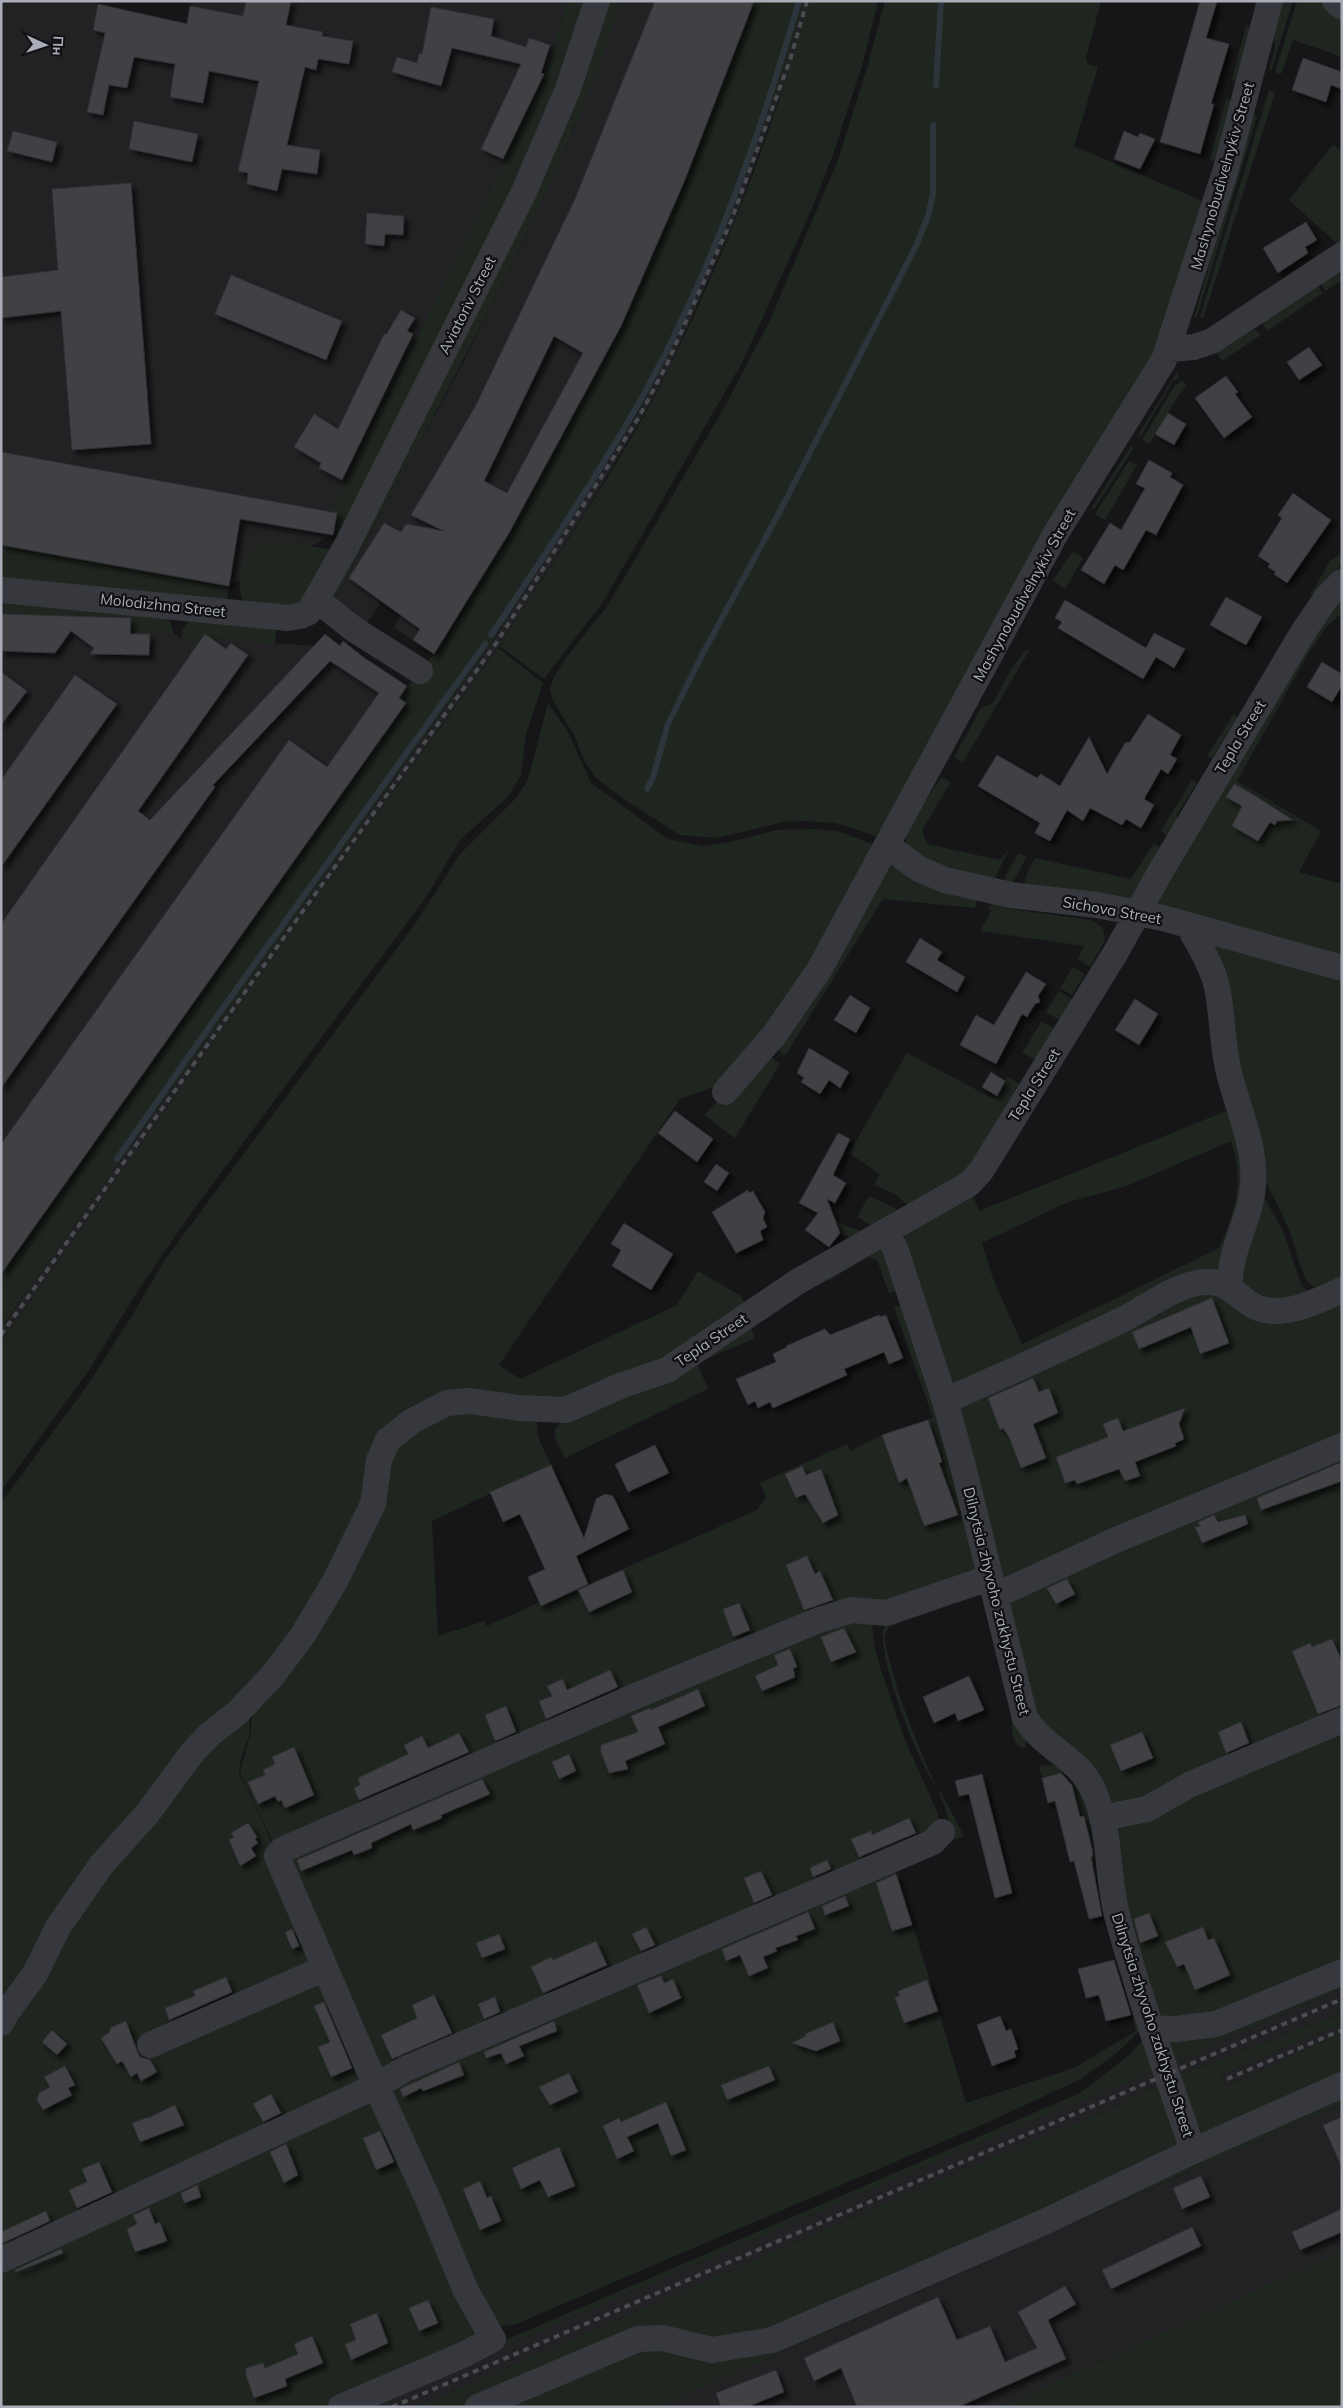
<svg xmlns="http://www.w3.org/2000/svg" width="1343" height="2408" font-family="Mulish,sans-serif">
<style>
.built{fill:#222225}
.green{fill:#1e261f;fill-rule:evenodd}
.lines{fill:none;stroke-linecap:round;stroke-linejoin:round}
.stream{stroke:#2c353c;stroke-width:6}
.building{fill:#404145;stroke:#303034;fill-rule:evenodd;filter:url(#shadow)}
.minor{stroke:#37383d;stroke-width:26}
.rail{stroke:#4a4c52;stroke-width:4;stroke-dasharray:6 5;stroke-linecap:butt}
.labels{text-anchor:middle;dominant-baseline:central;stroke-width:4.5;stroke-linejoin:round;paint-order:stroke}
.street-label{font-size:15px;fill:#a8adb8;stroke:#111113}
</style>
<defs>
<filter id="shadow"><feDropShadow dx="4.5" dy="4.5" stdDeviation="2.5" flood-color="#0009"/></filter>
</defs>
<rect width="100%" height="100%" fill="#161618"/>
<path class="built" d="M1,1h95v3l91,19 5,-22h375l-22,77 -214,434 6,1 -4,22 -104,51 -228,-41z
M622,1h132l-70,180 -63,145 -112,206 -75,122 -40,-26 6,-13 -19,-13 -14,21 -34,-22 126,-230 62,-125 54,-118z
M804,1h5l-17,60 -58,161 -65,146 -28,51 -57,95 -85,132 -220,303 -278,394v-15l492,-687 143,-226 28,-51 65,-145 59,-160z
M1,610h2v20l128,-12v16h43l22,13 9,-13 7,5 103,7 10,-12 15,11 3,-4 18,17 46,28 -8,12 7,5 -405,571z
M1342,1989v24l-6,2 -163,62 -62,32 -188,78 -506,220h-54l659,-282 138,-56 8,-1 49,-25z
M1342,2023v10l-116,54 -5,-12z
M1342,2104v147l-341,156h-344z"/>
<path class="green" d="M567,1h22l-73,189 -177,346 -6,-1 4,-22 -6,-1 214,-434z
M604,1h18c-16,43 -30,87 -48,128 -70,163 -156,317 -241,472l-4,-11z
M754,1h50l-16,58 -59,161 -65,144 -28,51 -143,226 -492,687v-54l405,-570 -7,-6 35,-44 23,-34 52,-88 112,-206 63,-145z
M809,1h69l-16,65 -30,91 -22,56 -67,148 -140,241 -59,77 -45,-33c58,-91 122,-181 170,-278 58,-117 105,-241 140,-367z
M885,1h216l-15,57 2,6 10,3 -24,79 135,58 -55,155 -276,478 -42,-14 -32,-2 -20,1 -67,16 -37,-3 -58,-37 -27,-21 -10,-15 -11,-27 -21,-34 -3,-12 4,-12 11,-18 43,-54 116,-197 46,-88 68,-160 29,-92z
M1283,1h10l-22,70 -2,-1 6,-21 -1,-15z
M1297,1h29l16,15v43l-5,-4 -44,-15 -12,34 -6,-2z
M1246,26l8,3 -14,54 -8,-3z
M1269,90l6,3 -72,226 -3,-3z
M1226,99l9,3 -16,60 -9,-2z
M1252,114l5,2 -60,201 -3,1z
M1333,144l9,9v95l-53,-48z
M1336,266l6,7v7l-16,11 -9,-12z
M1314,281l9,12 -56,38 -9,-14z
M1255,329l6,6 -39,26 -5,-8z
M1177,372l3,5 -7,4 -33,56 -2,-2z
M1183,380l4,6 -5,4 -33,54 -7,-4 33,-55z
M1131,446l3,2 -39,60 -5,2z
M1129,461l8,4 -32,55 -9,-5v-3z
M270,541l23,2 38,7 -26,56 -61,-3c-11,-25 -2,-56 26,-62z
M1,545l228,41 -2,15 -226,-18z
M1073,551l10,7 -18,31 -12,-9z
M1339,554l3,9 -24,30 -8,2 20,-34z
M1342,590v23l-16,14 -22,34 -67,120 84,50 -22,41 43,12v74l-183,-47 -4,-18z
M1,596l164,19 6,8 3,11h-44l1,-16 -44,14 -84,-2z
M190,620l87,3 -2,21 -63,-5 -7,-4 -9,12 -15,-8 2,-10z
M498,648l45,35 -17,51 -5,41 -13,22 -47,42 -35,58 -235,316 -54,79 -48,78 -88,121v-148l278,-394z
M1026,650l3,1 -66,111 -9,-5 27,-49 12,-5 19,-35z
M548,703l20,29 23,51 77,56 36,7 26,-4 47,-12 36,-1 24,2 40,15 -33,72 -118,164 -46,17 -181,266 21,14 157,-74 21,-34 42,24 8,14 -82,55 -102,43 -146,3 -52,90 -71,141 -84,88 -210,286v-512l88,-120 47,-74 28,-48 251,-337 45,-70 56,-56 12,-18z
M1233,715l4,2 -25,41 -5,-2z
M941,777l10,5 -29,48 5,14 73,16 9,-11 -14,29 -6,3 -76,-26 -7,-13 1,-12z
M1192,780l5,3 -21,33 3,2 -11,18 -7,-5z
M1154,843l7,5 -21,46 -16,8 -101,-13 4,-15 8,-16 96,21z
M1018,853l9,3 -16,30 -7,-2 1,-7z
M891,862l86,36 -2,10 -92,-9 -98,157 -14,-12z
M993,903l17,6 81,11 12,8 2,12 -15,27 -12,-8 6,-13 -104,-15 12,-21 -5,-1z
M1202,932l140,42v312l-25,3 -10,-7 -6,-14 -12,-39 -32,-66z
M1073,967l12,7 -13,21 -12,-7z
M1059,991l13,8 -11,22 -15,-9z
M1041,1022l18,8 -19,32 -18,-9z
M764,1052l16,12 -45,74 -31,-23z
M907,1053l87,46 13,-22 18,10 -53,84 -60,38 -17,-15 -21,-9 6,-11 -31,-21z
M1236,1107l14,60 -24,99 -278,124 -46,-145 4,-15 64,-41 9,22zM1231,1141c14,37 4,72 -12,107l-197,96 -29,-65 -11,-36 86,-41 59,-16z
M1257,1184l26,47 18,53 9,10 -11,9 -55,-10 -7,-38z
M869,1196l26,12 7,7 -25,14 -20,-12z
M835,1221l33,13 -10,6 -18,-7z
M880,1245l19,45 -10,4 -12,-34 -9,-3 -40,24 -1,-7z
M1202,1288l60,25 80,-21v151l-341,141 -45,-182z
M908,1304l75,262 -98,42 -609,242 -36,-78 11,-40 1,-16 58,-80 80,-190 52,-38 98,7c-9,17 4,33 11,50l-119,56 6,115 46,-15 3,5 53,-24 1,3 216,-95 9,-13 -6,-14 87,-39 3,7 32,-16 51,-17 -39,-111z
M750,1325l5,13 -58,25 11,26 -143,69 -10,-20v-9l13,-15z
M1342,1449v267l-215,90 -15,-4 -83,-95 -22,-93 6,-21z
M982,1586l7,2 38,152 -2,9 -9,-5 -3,-7 -4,-37 -16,-80 -9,-29 -95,36 -5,10c11,55 32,104 55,156l2,-1 23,44 -72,28 10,23 64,216 108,-35 62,-37 -45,-174 3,-1 -9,-41 -4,1 -11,-45 -28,6 -3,-11c17,-2 33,-3 44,13 22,35 22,94 30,134 6,35 30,84 26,118l-21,21 -37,27 -97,45 -470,201c-9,1 -17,2 -25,-5 -20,-15 -43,-89 -54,-114 -16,-38 -37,-73 -48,-113l3,-7 36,-21 513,-223c7,-8 11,-13 9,-24 -3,-19 -21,-44 -29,-63 -12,-25 -38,-94 -36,-121 0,-7 5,-11 11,-14l65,-28z
M872,1620l2,24 7,26 23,68 34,76 1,10 -3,11 -555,239 -101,-217 522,-227z
M249,1716l1,16 -10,30 -1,10 24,51 107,258 -369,173v-222l60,-98 134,-177z
M1342,1724v243l-138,55 -50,-6 -41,-163 6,-32z
M1342,1976v13l-125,54 -49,25 -8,-37z
M1342,2013v10l-121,52 5,12 116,-54v71l-685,303h-240l506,-220 188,-78 62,-32z
M1148,2034l12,35 -138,56 -659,282 68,-35 649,-279 49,-38z
M372,2095l111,239 -155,73h-327v-143z
M1342,2251v156h-341z"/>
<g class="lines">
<path class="stream" d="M936,85l5,-84
M491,635c49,-72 97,-145 141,-220 74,-128 126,-273 167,-414
M647,789l6,-12 15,-53 33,-67 79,-146 136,-265 12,-30 5,-22v-69
M117,1159l93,-133 275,-382"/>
</g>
<path class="building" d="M246,1h45l-5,24 37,7 -1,4 31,5 -4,23 -31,-5 -2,11 -11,-3 -18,78 33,5 -3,24 -35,-5 -5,22 -30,-7 1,-11 -10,-2 21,-90 -50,-10 -6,32 -33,-6 5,-33 -41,-7 -7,31 -18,-3 -6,30 -16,-3 18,-79 -12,-3 5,-26 89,20 3,-18 53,10z
M655,1h99l-70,181 -63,144 -112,207 -75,121 -21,-14 7,-11 -71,-51 35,-55 17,9 5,-8 38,7 -33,-16 64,-108 100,-208zM554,336l29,17 -76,140 -23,-12z
M1200,1h17l-11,37 23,6 -18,60h3l-14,50 -40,-12z
M431,7l63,12 -3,17 35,11 3,-9 21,7 -9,28 3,1 -41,85 -22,-10 40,-85 -69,-16 -11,38 -49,-14 5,-15 20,6 2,-9h3z
M1303,58l39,14v17l-11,-4 -5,17 -34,-12z
M134,121l64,13 -6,28 -63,-13z
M13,131l44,11 -5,20 -45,-11z
M1124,131l14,6 2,-4 15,6 -15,30 -26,-10z
M131,183l20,261 -79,6 -11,-139 -60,7v-41l57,-7 -6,-81z
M367,213l37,3 -1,19 -18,-1 -1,12 -19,-2z
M1306,222l11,18 -12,7 3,6 -30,20 -15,-25z
M231,275l111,46 -16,39 -111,-46z
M401,310l14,8 -8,13 6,3 -71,146 -23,-12 2,-5 -27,-16 20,-33 24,15 46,-95 2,1z
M1309,347l13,18 -23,15 -12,-18z
M1226,376l12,16 -3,2 17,23 -28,21 -29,-40z
M1168,413l18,11 -12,21 -19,-11z
M1,452l336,61 -4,22 -93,-16 -11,67 -228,-41z
M1149,460l23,13 -2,4 13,8 -27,50 -10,-5 -23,40 -8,-5 -11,19 -23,-14 29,-47 11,7 24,-42 -9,-4z
M1293,493l38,27 -44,63 -13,-9 2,-2 -8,-5 2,-3 -12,-8 24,-38 -4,-3z
M1226,597l36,20 -16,28 -36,-20z
M1065,600l81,48 8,-15 31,16 -11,19 -18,-11 -13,22 -85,-51 4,-6 -7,-4z
M1,614l130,4 -1,16h20l-1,21 -59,-1 4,-6 -23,-17 -16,22 -54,-2z
M205,634l21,15 5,-6 17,12 -110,156 12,9 175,-186 15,12 3,-5 20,16 44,29 -8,12 7,5 -405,571v-130l288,-404 38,27 52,-74 -49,-32 -117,124 2,2 -214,301v-164z
M1322,662l20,12v11l-10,17 -25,-15z
M1,672l26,19 -26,34z
M75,675l42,29 -116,163v-87z
M1148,714l33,21 -11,20 7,4 -9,15 -7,-5 -17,30 10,6 -13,23 -15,-9 -4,6 -32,-17 -7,13 -16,-11 -17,31 -15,-8 5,-10 -62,-37 19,-31 40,23 4,-4 19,12 29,-49 18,37 18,-31 5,-1z
M1234,784l15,8 44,28 -16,1 -2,4 -5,-3 -12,19 -26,-15 10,-20 -16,-9z
M920,938l22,14 -5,8 28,17 -8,15 -51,-30z
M1026,972l20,12 -8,12 2,6 -5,2 -8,13 -5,-3 -26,50 -36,-19 16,-30 18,10z
M850,995l20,13 -14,25 -22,-13z
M1135,999l23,15 -19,31 -24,-15z
M809,1048l40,24 -9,16 -11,-8 -9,14 -19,-12 3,-4 -7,-5z
M991,1072l14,9 -8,15 -15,-9z
M675,1111l38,28 -16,23 -39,-29z
M838,1133l12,6 -17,36 13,8 -11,20 -8,-4 13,34 -11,14 -24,-17 13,-17 -19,-10z
M716,1164l13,9 -12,18 -13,-9z
M748,1190l1,3 4,-2 12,21 -2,6 4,9 -7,4 3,9 -27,13 -24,-41z
M624,1223l49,31 -22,36 -39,-24 9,-16 -10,-6z
M1212,1298l17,45 -29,11 -9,-27 -52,22 -7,-17z
M879,1315l1,2 6,-2 17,43 -14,6 -5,-12 -40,17 3,6 -74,33 -3,-6 -12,6 -3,-7 -7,4 -12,-26 40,-17 -3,-8 14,-7 -1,-1 39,-17 5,6z
M1033,1378l6,14 10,-4 9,25 -25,11 13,34 -25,10 -12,-31 -6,-9 -3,2 -12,-32z
M1185,1408l-6,16 5,15 -9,4 1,3 -41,16 5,14 -15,5 -6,-12 -42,15 -2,-4 -10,3 -9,-26 52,-20 -5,-13 15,-6 5,13z
M928,1420l14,42 -3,1 19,52 -34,11 -17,-48 -8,5 -17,-48z
M655,1445l14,28 -41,19 -13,-28z
M1342,1462v19l-81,29 -4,-12z
M551,1465l33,73 12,-39 9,-5 8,2 16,33 -53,27 12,28 -47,22 -13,-29 17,-8 -25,-55 -17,8 -13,-30z
M802,1466l4,9 15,-6 17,46 -15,8 -18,-29 -9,4 -11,-24z
M1214,1515l4,7 27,-7 3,9 -46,19 -7,-16 5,-1 -2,-4z
M807,1556l8,18 5,-3 13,29 -29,10 -18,-45z
M623,1570l9,22 -43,20 -11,-22z
M1067,1579l8,15 -19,10 -9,-16z
M739,1603l11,27 -17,7 -10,-28z
M844,1628l12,24 -25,10 -10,-25z
M1332,1639l10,22v44l-24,9 -26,-63 18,-8 2,4z
M790,1649l7,18 -4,1 2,9 -33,14 -7,-15 23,-11 -4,-10z
M610,1670l8,17 -72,32 -7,-18 13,-5 -5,-10 16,-7 4,11z
M969,1676l15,34 -26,11 -3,-8 -21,10 -11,-26z
M698,1689l7,17 -47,21 7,17 -40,17 3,8 -19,4 -8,-21v-7l37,-13 -7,-16 19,-8 1,2z
M506,1706l10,26 -21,9 -10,-26z
M1241,1722l8,21 -23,10 -8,-21z
M1142,1732l11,26 -32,13 -11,-26z
M459,1733l10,19 -110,48 -5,-12 6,-3 -2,-7 50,-24 -4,-9 18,-9 6,12z
M294,1747l20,48 -29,13 -4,-8 -3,2 -3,-6 -17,8 -10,-22 17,-7 -2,-5 12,-6 -3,-7z
M569,1754l7,17 -17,8 -7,-17z
M1061,1773l11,12 8,32 4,-1 8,33 1,7 -2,1 11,59 -13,3 -15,-58 -4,1 -15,-61 -7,2 -6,-25z
M982,1774l30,119 -17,5 -26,-104 -10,2 -4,-15z
M482,1779l8,15 -49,21 1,3 -29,12 -2,-6 -40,19 1,5 -18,7 -2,-5 -51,21 -4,-11z
M909,1818l7,15 -57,24 -8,-18 20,-8 1,4z
M248,1823l9,14 -2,2 3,4 -7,5 5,8 -16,10 -11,-26 5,-3 -3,-4z
M827,1860l4,9 -18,8 -3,-9z
M761,1871l11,24 -18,8 -10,-25z
M896,1874l16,51 -20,6 -16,-48z
M845,1896l4,10 -24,9 -3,-9z
M808,1912l7,17 -19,7 2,4 -23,8 2,3 -14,6 5,11 -19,8 -9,-21 -14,6 -4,-12z
M1149,1913l9,23 -18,7 -6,-24z
M646,1927l9,18 -14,6 -9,-17z
M1203,1927l5,13 6,-2 16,37 -35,15 -11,-26 -7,3 -12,-25z
M292,1929l7,17 -7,3 -7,-17z
M499,1934l6,15 -23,9 -6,-15z
M596,1941l11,24 -64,28 -12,-26 20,-10 2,3z
M1114,1960l17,55 -25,6 -7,-26 -13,3 -8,-29z
M661,1976l3,7 9,-4 8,19 -32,15 -12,-28z
M226,1977l6,15 -63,28 -4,-12 30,-12 -2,-5z
M927,1980l11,31 -34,12 -9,-25 5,-3 -2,-4z
M434,1995l18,38 -60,26 -11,-24 36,-17 -5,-13z
M495,1997l5,15 -16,7 -6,-15z
M324,2002l28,66 -21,9 -13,-30 12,-5 -16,-36z
M1000,2016l6,15 5,-2 7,20 -4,2 2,6 -24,9 -15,-41z
M126,2021l11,30 3,6 10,3 7,12 -16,9 -4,-8 -6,4 -9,-16 -5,3 -16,-26 9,-6v-4z
M554,2021l3,10 -38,15 5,10 -18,8 -5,-11 -15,5 -2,-6z
M833,2022l7,19 -24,10 -24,-8 14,-7 -1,-2z
M52,2030l15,14 -10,11 -15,-13z
M459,2062l5,13 -41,16 -2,-3 -18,9 -3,-8z
M65,2066l10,19 -7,3 4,7 -29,15 -6,-10 2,-7 11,-6 -6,-10z
M769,2066l6,14 -48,20 -6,-15z
M569,2073l9,19 -28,13 -11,-18z
M271,2094l10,19 -18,9 -10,-18z
M666,2102l20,48 -15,6 -13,-33 -31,14 7,14 -17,8 -14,-33 16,-8 2,4z
M175,2105l9,20 -44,17 -8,-19 17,-6 2,2 -1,-2z
M1342,2117v51l-19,-43z
M380,2131l14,31 -18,8 -13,-32z
M286,2144l12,31 -14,8 -14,-31z
M559,2147l16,39 -27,11 -8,-17 -19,9 -9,-21z
M99,2162l13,30 -35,16 -8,-18 18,-8 -5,-13z
M1201,2176l9,21 -28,12 -9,-21z
M480,2181l7,17 4,-2 10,25 -21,9 -17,-41z
M197,2185l4,12 -17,6 -3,-10z
M149,2208l6,16 5,-2 7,19 -32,11 -8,-23 10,-5 -4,-9z
M1342,2209v23l-42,18 -8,-18z
M46,2211l4,10 -47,22 -2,-11z
M1192,2227l9,19 -90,43 -9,-19z
M61,2249l2,4 -47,19 -1,-2z
M1065,2286l11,18 -28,16 18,39 -108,48h-101l-16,-39 -27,13 -10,-23 134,-61 19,43 33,-14 15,36 32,-14 -19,-36z
M428,2300l10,23 -19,8 -10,-23z
M377,2313l11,30 -37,17 -6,-16 11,-4 -6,-16z
M312,2336l11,27 -38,16 2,7 -33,12 -8,-23v-7l17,-5 2,5 33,-14 -4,-10z
M776,2370l8,22 -37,15h-26l-5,-14z"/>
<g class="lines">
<path class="minor" d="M1335,1l7,6
M1169,349l25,-2 18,-6 130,-86
M1,590l287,28 12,-2 9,-4 38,-67 176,-351 45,-105 29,-88
M317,600l38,30 65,41
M888,846l31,23 26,11 66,15 86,10 66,13 179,50
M1188,925c10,19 24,40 29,62 6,29 5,61 13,90 9,34 26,71 23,107 -2,37 -24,63 -23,103
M725,1092l50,-58 44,-64 237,-437 108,-173 62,-191 44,-168
M886,1232l9,16 50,153 18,65 62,252c21,33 54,39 69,74 18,41 12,85 24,127 21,78 49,155 75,232
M945,1401c59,-26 118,-53 177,-81 24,-12 49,-32 75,-37 35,-6 38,16 61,25 28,10 59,-7 84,-18
M995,1596l121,-56 226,-94
M1102,1818l45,-9 42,-24 153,-65
M1,2023l6,-11 28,-38 23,-47 44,-63 45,-50 45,-61 17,-18 29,-23 35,-37 30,-40 32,-54 38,-77 6,-44 9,-20 24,-19 35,-18 22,-2 50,7 47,2 54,-24 47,-16 130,-88 172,-98 12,-13 135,-219 43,-78 146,-245 22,-32 15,-15
M1151,2028l25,1 40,-5 126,-52
M150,2045l175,-77
M1,2260l375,-174 29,-17 528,-227 9,-10
M341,2407l124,-53 28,-15 -27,-48 -40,-96 -57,-125 -92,-214 5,-6 356,-155 181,-75 33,-10 34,3 103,-35
M478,2407l160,-68 24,-1 50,12 60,-10 270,-117 151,-72 149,-66"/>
<path class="rail" d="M1,1335l276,-388 218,-302 144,-228 27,-51 65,-145 59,-161 17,-59
M1227,2079l115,-49
M392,2407l950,-408"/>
</g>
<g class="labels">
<g class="street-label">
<text transform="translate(1222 176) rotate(-74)">Mashynobudivelnykiv Street</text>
<text transform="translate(467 305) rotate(-63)">Aviatoriv Street</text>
<text transform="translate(1024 595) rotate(-61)">Mashynobudivelnykiv Street</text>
<text transform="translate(163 605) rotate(6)">Molodizhna Street</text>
<text transform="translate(1240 737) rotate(-59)">Tepla Street</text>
<text transform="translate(1112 910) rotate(10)">Sichova Street</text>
<text transform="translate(1034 1085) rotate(-58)">Tepla Street</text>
<text transform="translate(711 1340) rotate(-34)">Tepla Street</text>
<text transform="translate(997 1601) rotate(76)">Dilnytsia zhyvoho zakhystu Street</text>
<text transform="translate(1153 2025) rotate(72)">Dilnytsia zhyvoho zakhystu Street</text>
</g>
</g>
<rect width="1343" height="2408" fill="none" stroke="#a8adb8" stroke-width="5"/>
<g transform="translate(45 45) rotate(93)" stroke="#111113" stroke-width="4" paint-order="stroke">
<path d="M0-4L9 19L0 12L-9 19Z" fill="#a8adb8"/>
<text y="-8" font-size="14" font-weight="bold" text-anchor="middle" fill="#a8adb8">Пн</text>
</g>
</svg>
